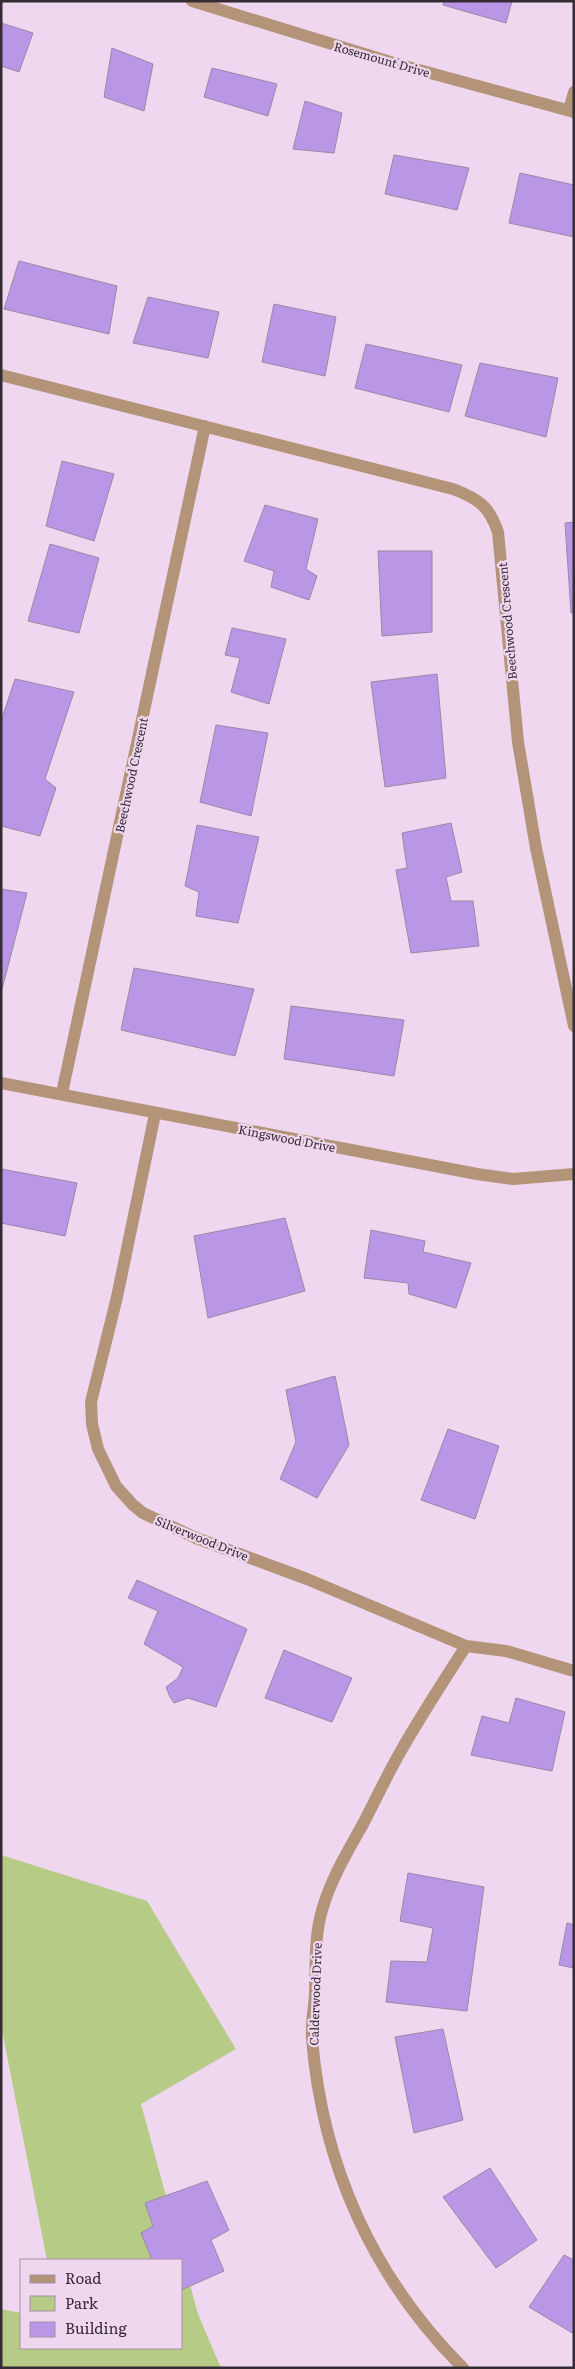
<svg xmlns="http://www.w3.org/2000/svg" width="575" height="2369" font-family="Literata,serif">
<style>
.green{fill:#b6cb85}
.building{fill:#ba96e6;stroke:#968aa6}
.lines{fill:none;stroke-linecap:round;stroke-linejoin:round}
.minor{stroke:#b39479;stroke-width:12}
.labels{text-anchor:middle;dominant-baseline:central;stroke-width:4.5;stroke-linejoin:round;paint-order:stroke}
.street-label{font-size:12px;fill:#352b35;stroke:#efd7ef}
</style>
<rect width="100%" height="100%" fill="#efd7ef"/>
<path class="green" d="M1,1855l146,46 89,148 -95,55 57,210 23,54h-220v-59l20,4v35h160v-88h-134l-46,-235z"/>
<path class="building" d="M444,1h68l-6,22 -63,-18z
M1,23l32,10 -14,39 -18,-6z
M112,48l41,16 -9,47 -40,-14z
M212,68l65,16 -9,32 -64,-19z
M305,101l37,12 -8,40 -41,-4z
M394,155l75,13 -12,42 -72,-16z
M520,173l54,12v52l-65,-14z
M19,261l98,25 -8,48 -105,-25z
M148,297l71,15 -11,46 -75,-15z
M274,304l62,13 -11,59 -63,-14z
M366,344l96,21 -13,47 -94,-24z
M480,363l78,15 -12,59 -81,-21z
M62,461l52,13 -20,67 -48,-15z
M265,505l53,14 -12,50 11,7 -8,24 -38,-13 3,-16 -30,-10z
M574,522v91h-3l-6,-90z
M50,544l49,14 -20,75 -51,-12z
M378,551h54v81l-50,4z
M232,628l54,11 -17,65 -38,-12 9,-34 -15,-3z
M437,674l9,104 -61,9 -14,-105z
M15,679l59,13 -29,87 11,9 -16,48 -39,-10v-105z
M216,725l52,8 -17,83 -51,-14z
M451,823l11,49 -16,5 5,24h22l6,45 -68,7 -15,-83 11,-2 -5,-35z
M197,825l62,12 -21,86 -42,-7 3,-24 -14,-6z
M1,889l26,4 -26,100z
M134,968l120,21 -19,67 -114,-26z
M291,1006l113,14 -10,56 -110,-17z
M1,1169l76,14 -12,53 -64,-13z
M285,1218l20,73 -97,27 -14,-82z
M371,1230l54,11 -2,11 48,11 -15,45 -47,-14 -1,-11 -44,-5z
M335,1376l14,69 -32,53 -37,-19 16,-37 -10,-52z
M448,1429l51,17 -24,73 -54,-19z
M137,1580l110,49 -31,78 -28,-9 -14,5 -4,-6 -4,-10 12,-9 5,-11 -39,-23 14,-33 -30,-13z
M284,1650l68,28 -20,44 -67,-24z
M516,1698l49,14 -13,59 -81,-16 11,-39 27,7z
M408,1873l76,14 -17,124 -81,-9 5,-41 36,1 6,-34 -33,-7z
M567,1923l7,2v43l-15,-3z
M443,2029l20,91 -49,13 -19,-96z
M490,2168l47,72 -41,28 -53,-71z
M207,2181l22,49 -18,10 13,31 -43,19v-30h-29l-11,-27 12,-7 -8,-23z
M564,2255l10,5v74l-45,-27z"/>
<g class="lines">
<path class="minor" d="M192,1l205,63 177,48
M569,110l5,-18
M1,375l452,114c26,10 36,17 45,43l20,210 18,106 38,178
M1,1083l476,91 36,5 61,-5
M62,1093l143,-667
M155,1114l-38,183 -26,105 1,22 6,25 18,37 17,19 10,8 53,25 111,41 159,67 40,5 68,20
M463,2368c-90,-90 -141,-203 -151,-330 -1,-14 2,-29 3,-44 1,-29 -1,-59 8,-87 9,-30 25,-56 40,-83 13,-25 25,-51 39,-75 20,-35 42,-69 64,-103"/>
</g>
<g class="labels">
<g class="street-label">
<text transform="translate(382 59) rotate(16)">Rosemount Drive</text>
<text transform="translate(507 621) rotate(-95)">Beechwood Crescent</text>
<text transform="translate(131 775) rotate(-78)">Beechwood Crescent</text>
<text transform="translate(287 1138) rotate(11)">Kingswood Drive</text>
<text transform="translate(202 1538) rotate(22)">Silverwood Drive</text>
<text transform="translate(315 1994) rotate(-88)">Calderwood Drive</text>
</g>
</g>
<rect width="575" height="2369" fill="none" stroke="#352b35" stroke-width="5"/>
<rect x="20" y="2259" width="162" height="90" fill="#efd7ef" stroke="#a592a5"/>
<rect x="30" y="2275" width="25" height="8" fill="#b39479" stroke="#a592a5"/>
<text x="65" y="2284" font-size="15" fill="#352b35">Road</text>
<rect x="30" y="2296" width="25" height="15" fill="#b6cb85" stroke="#a592a5"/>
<text x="65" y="2309" font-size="15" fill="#352b35">Park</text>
<rect x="30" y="2322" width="25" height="15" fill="#ba96e6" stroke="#a592a5"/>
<text x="65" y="2334" font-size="15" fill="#352b35">Building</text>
</svg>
